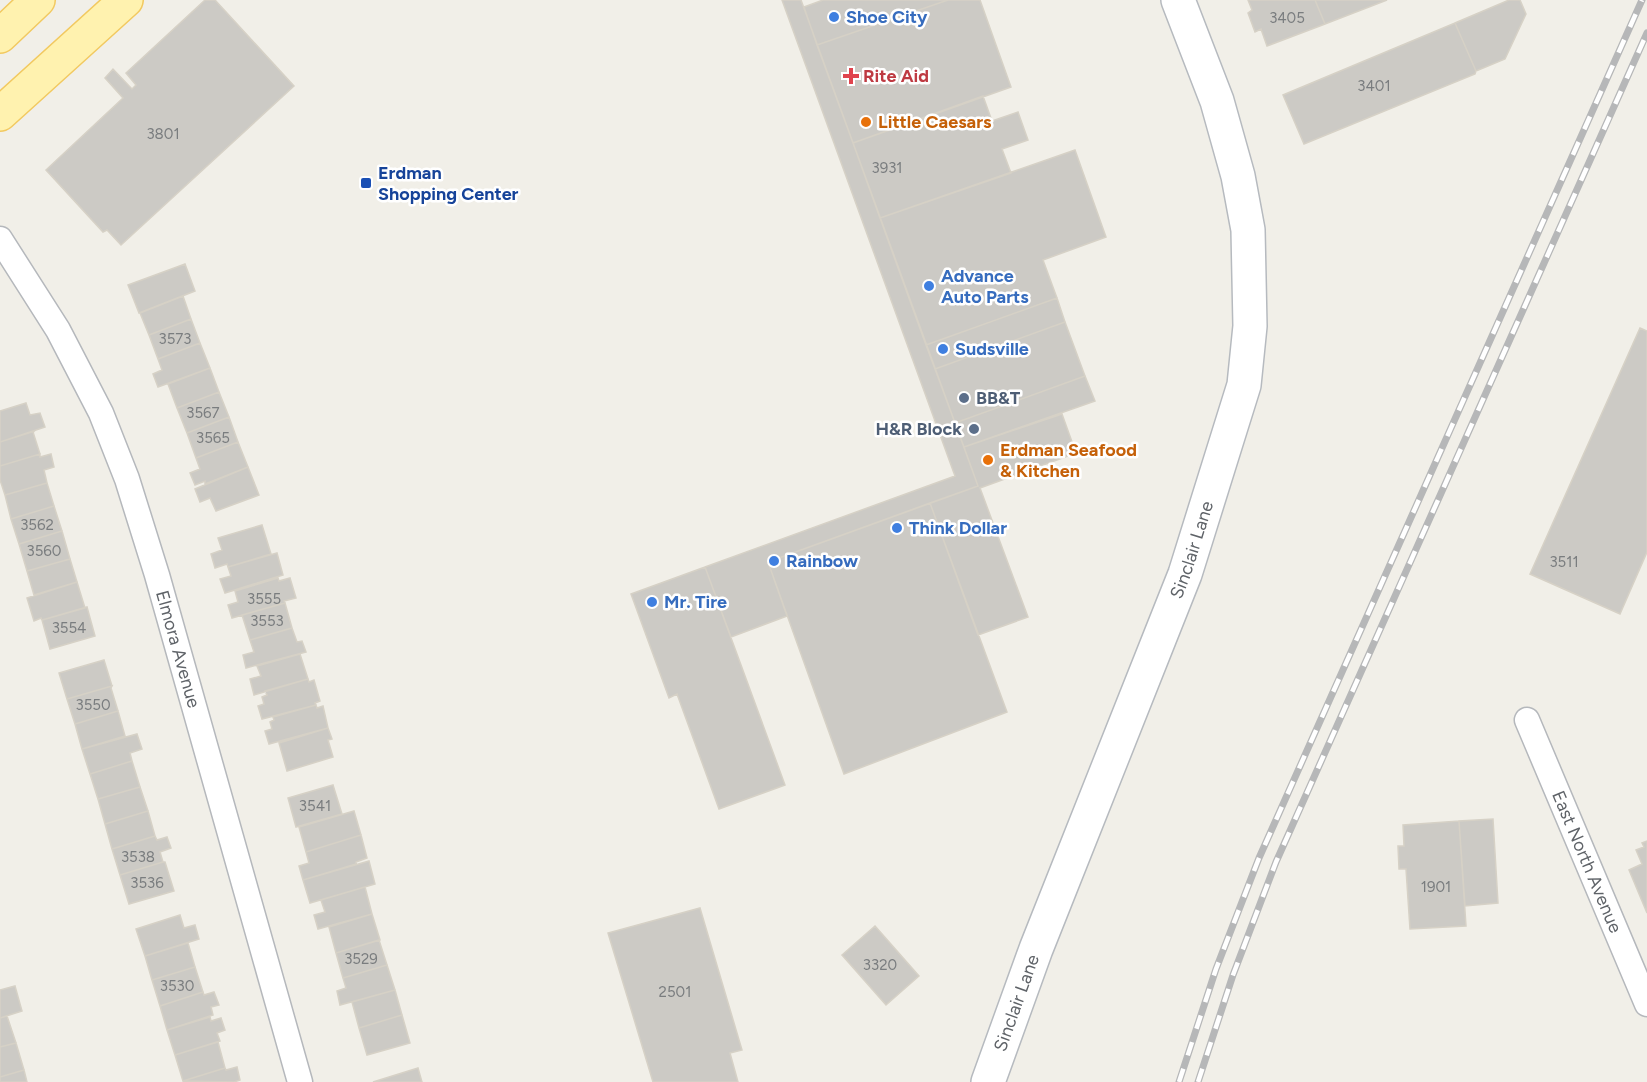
<svg xmlns="http://www.w3.org/2000/svg" width="1647" height="1082" font-family="Figtree,sans-serif">
<style>
.building{fill:#cccac5;stroke:#d6d1c6;stroke-width:1.5}
.lines{fill:none;stroke-linecap:round;stroke-linejoin:round}
.street-casing{stroke:#b5b8bc;stroke-width:27}
.secondary-casing{stroke:#b6babf;stroke-width:36}
.primary-casing{stroke:#f2c960;stroke-width:36}
.street{stroke:#fff;stroke-width:24}
.secondary{stroke:#fff;stroke-width:33}
.primary{stroke:#fff2af;stroke-width:33}
.rail-casing{stroke:#b6b7b8;stroke-width:7}
.rail{stroke:#fff;stroke-width:4.5;stroke-dasharray:14;stroke-linecap:butt}
.shop-dot{fill:#3f7fe0;stroke:#fff;stroke-width:2}
.health-dot{fill:#e0444e;stroke:#fff;stroke-width:2}
.food-dot{fill:#e8710a;stroke:#fff;stroke-width:2}
.transit-dot{fill:#1a4fb4;stroke:#fff;stroke-width:2}
.service-dot{fill:#5c6f8a;stroke:#fff;stroke-width:2}
.labels{text-anchor:middle;dominant-baseline:central;stroke-width:5;stroke-linejoin:round;paint-order:stroke}
.number-label{font-size:15px;fill:#7a7d7f}
.shop-label{font-size:18px;font-weight:bold;fill:#366cbe;stroke:#fff;text-anchor:start}
.health-label{font-size:18px;font-weight:bold;fill:#be3a42;stroke:#fff;text-anchor:start}
.food-label{font-size:18px;font-weight:bold;fill:#c56008;stroke:#fff;text-anchor:start}
.transit-label{font-size:18px;font-weight:bold;fill:#164399;stroke:#fff;text-anchor:start}
.service-label{font-size:18px;font-weight:bold;fill:#4e5e75;stroke:#fff;text-anchor:start}
.street-label{font-size:18px;fill:#5f6368;stroke:#fff}
</style>
<rect width="100%" height="100%" fill="#f1efe8"/>
<path class="building" d="M205,0h10l79,86 -173,159 -14,-15 -4,2 -57,-62 77,-72 -18,-20 8,-9 19,20 4,-4 -10,-12z
M782,0h19l177,486 -210,76 19,54 -56,21 -26,-70 250,-91z
M823,0h125l-131,45 -13,-38z
M948,0h32l31,87 -158,56 -36,-98z
M1248,0h67l10,24 -58,22 -6,-17 -6,3 -7,-19 4,-3z
M1315,0h72l-62,24z
M1509,0h11l6,14 -21,45 -29,12 -21,-48z
M1455,23l21,48 -1,3 -171,70 -21,-49z
M983,96l9,25 26,-9 10,28 -26,9 9,24 -131,45 -27,-75z
M1075,150l31,87 -63,23 14,38 -131,47 -46,-127z
M185,264l10,27 -56,22 -11,-28z
M183,296l8,23 -42,16 -9,-22z
M1057,298l8,24 -130,47 -9,-24z
M191,319l9,24 -42,16 -9,-24z
M1065,322l20,54 -130,47 -20,-54z
M1640,328l7,3v221l-27,62 -90,-40z
M200,343l10,25 -52,19 -5,-13 9,-4 -4,-11z
M210,368l9,24 -42,16 -9,-24z
M1085,376l10,25 -131,46 -9,-24z
M219,392l10,25 -42,16 -10,-25z
M26,403l4,12 10,-2 5,14 -45,15v-31z
M1062,414l14,39 -96,35 48,129 -50,18 -48,-132 48,-17 -14,-39z
M229,417l9,25 -42,16 -9,-25z
M35,431l-2,1 7,22 -40,12v-24z
M238,442l10,25 -43,17v-3l-10,4 -5,-12 10,-4 -4,-11z
M40,454v3l11,-3 3,13 -10,3 3,13 -42,12 -5,-15v-14z
M248,467l11,28 -43,16 -6,-13 -10,4 -5,-13z
M47,483l7,23 -43,13 -6,-24z
M930,503l77,209 -163,62 -76,-212z
M54,506l8,25 -43,13 -8,-25z
M262,525l9,29 -43,13 -1,-3 -12,4 -4,-14 11,-4 -4,-12z
M62,531l8,28 -43,12 -8,-27z
M277,553l6,22 -58,18 -5,-14 11,-3 -3,-9z
M70,559l7,23 -43,13 -7,-24z
M705,567l80,218 -66,24 -42,-115 -8,4 -38,-104z
M278,578l1,3 11,-3 6,20 -12,3 1,2 -53,15 -4,-13 10,-3 -3,-11z
M77,582l8,26 -43,12 -1,-2 -7,3 -7,-23z
M285,603l7,25 -42,12 -8,-25z
M87,607l8,29 -45,13 -8,-29z
M292,628l5,14 5,-1 4,11 -60,16 -3,-13 11,-3 -4,-12z
M300,654l8,25 -54,16 -4,-16 11,-3 -4,-10z
M104,660l8,26 -45,13 -8,-26z
M308,679l1,3 5,-2 6,21 -5,2 1,2 -54,14 -4,-13 6,-2 -2,-7 5,-2 -2,-4z
M112,686l-1,2 7,23 -43,13 -8,-25z
M316,705l1,3 6,-2 5,22 -59,16 -4,-13 7,-2 -2,-7 4,-2 -1,-3z
M118,711l7,25 -43,13 -7,-25z
M328,728l4,11 -4,1 5,17 -46,14 -8,-28z
M137,734l5,15 -12,4 2,8 -42,13 -8,-25z
M132,761l8,26 -42,12 -8,-25z
M333,785l9,29 -46,13 -8,-29z
M140,787l8,24 -43,13 -7,-25z
M148,811l7,25 -43,13 -7,-25z
M354,811l7,24 -55,17 -7,-25z
M1493,819l5,84 -33,3 -6,-85z
M1459,821l7,105 -56,3 -4,-60h-7l-1,-23h6l-1,-21z
M361,835l6,23 -11,4v2l-53,16 -4,-14 10,-3 -3,-11z
M155,836l2,4 10,-3 4,11 -11,4 3,10 -43,13 -8,-26z
M1647,841v72l-18,-43 13,-6 -6,-14 8,-3 -2,-4z
M369,861l6,23 -65,19 -7,-23z
M163,862h2l9,29 -45,13 -9,-29z
M365,887l7,27 -54,15 -4,-14 11,-3 -4,-12z
M700,908l42,142 -12,3 8,29h-85l-45,-149z
M372,914l8,26 -44,13 -7,-26z
M180,915l4,13 11,-3 4,14 -54,17 -9,-27z
M875,926l44,50 -33,29 -44,-50z
M379,940l8,25 -44,13 -7,-25z
M188,943l7,24 -43,13 -7,-24z
M387,965l8,25 -55,15 -3,-14 9,-3 -3,-10z
M195,967l8,25 -43,14 -8,-26z
M15,986l7,25 -22,7v-28z
M395,990l7,25 -43,13 -7,-26z
M203,992l1,3 10,-3 5,13 -8,2 2,8 -46,15 -7,-24z
M402,1015l8,28 -43,12 -8,-27z
M7,1016l9,27 -16,4v-29z
M210,1017l1,4 10,-3 4,12 -8,3 3,8 -45,14 -8,-25z
M218,1042l7,26 -42,13 -8,-26z
M16,1043l8,27 -24,7v-30z
M237,1067l3,13 -6,2 -51,-1 42,-13 1,2z
M418,1068l4,14h-49z
M24,1070l3,12h-27v-5z"/>
<g class="lines">
<defs>
<g id="street">
<path id="s1" d="M0,239l58,91 43,83 26,66 30,96 143,507"/>
<path id="s2" d="M1527,720l120,284"/>
</g>
<g id="secondary">
<path id="s3" d="M988,1082l48,-133 149,-375 59,-189 6,-59 -2,-96 -10,-54 -21,-75 -39,-101"/>
</g>
<path id="primary" d="M0,36l38,-36
M0,114l126,-114"/>
</defs>
<use href="#street" class="street-casing"/>
<use href="#secondary" class="secondary-casing"/>
<use href="#primary" class="primary-casing"/>
<use href="#street" class="street"/>
<use href="#secondary" class="secondary"/>
<use href="#primary" class="primary"/>
<defs>
<path id="rail" d="M1179,1082l37,-113 43,-111 383,-858
M1198,1082l35,-107 43,-113 371,-829"/>
</defs>
<use href="#rail" class="rail-casing"/>
<use href="#rail" class="rail"/>
</g>
<g class="shop-dot">
<circle cx="834" cy="17" r="6"/>
<circle cx="929" cy="286" r="6"/>
<circle cx="943" cy="349" r="6"/>
<circle cx="897" cy="528" r="6"/>
<circle cx="774" cy="561" r="6"/>
<circle cx="652" cy="602" r="6"/>
</g>
<path class="health-dot" d="M848 67h6v6h6v6h-6v6h-6v-6h-6v-6h6z"/>
<g class="food-dot">
<circle cx="866" cy="122" r="6"/>
<circle cx="988" cy="460" r="6"/>
</g>
<rect class="transit-dot" x="360" y="177" width="12" height="12" rx="3"/>
<g class="service-dot">
<circle cx="964" cy="398" r="6"/>
<circle cx="974" cy="429" r="6"/>
</g>
<g class="labels">
<g class="number-label">
<text x="1287" y="18">3405</text>
<text x="1374" y="86">3401</text>
<text x="163" y="134">3801</text>
<text x="887" y="168">3931</text>
<text x="175" y="339">3573</text>
<text x="203" y="413">3567</text>
<text x="213" y="438">3565</text>
<text x="37" y="525">3562</text>
<text x="44" y="551">3560</text>
<text x="1564" y="562">3511</text>
<text x="264" y="599">3555</text>
<text x="267" y="621">3553</text>
<text x="69" y="628">3554</text>
<text x="93" y="705">3550</text>
<text x="315" y="806">3541</text>
<text x="138" y="857">3538</text>
<text x="147" y="883">3536</text>
<text x="1436" y="887">1901</text>
<text x="361" y="959">3529</text>
<text x="880" y="965">3320</text>
<text x="177" y="986">3530</text>
<text x="675" y="992">2501</text>
</g>
<g class="shop-label">
<text x="846" y="17">Shoe City</text>
<text x="941" y="276">Advance<tspan x="941" dy="21">Auto Parts</tspan></text>
<text x="955" y="349">Sudsville</text>
<text x="909" y="528">Think Dollar</text>
<text x="786" y="561">Rainbow</text>
<text x="664" y="602">Mr. Tire</text>
</g>
<g class="health-label">
<text x="863" y="76">Rite Aid</text>
</g>
<g class="food-label">
<text x="878" y="122">Little Caesars</text>
<text x="1000" y="450">Erdman Seafood<tspan x="1000" dy="21">&amp; Kitchen</tspan></text>
</g>
<g class="transit-label">
<text x="378" y="173">Erdman<tspan x="378" dy="21">Shopping Center</tspan></text>
</g>
<g class="service-label">
<text x="976" y="398">BB&amp;T</text>
<text x="962" y="429" text-anchor="end">H&amp;R Block</text>
</g>
<g class="street-label">
<text stroke="none"><textPath href="#s3" startOffset="570">Sinclair Lane</textPath></text>
<text stroke="none"><textPath href="#s1" startOffset="450">Elmora Avenue</textPath></text>
<text stroke="none"><textPath href="#s2" startOffset="154">East North Avenue</textPath></text>
<text stroke="none"><textPath href="#s3" startOffset="84">Sinclair Lane</textPath></text>
</g>
</g>
</svg>
